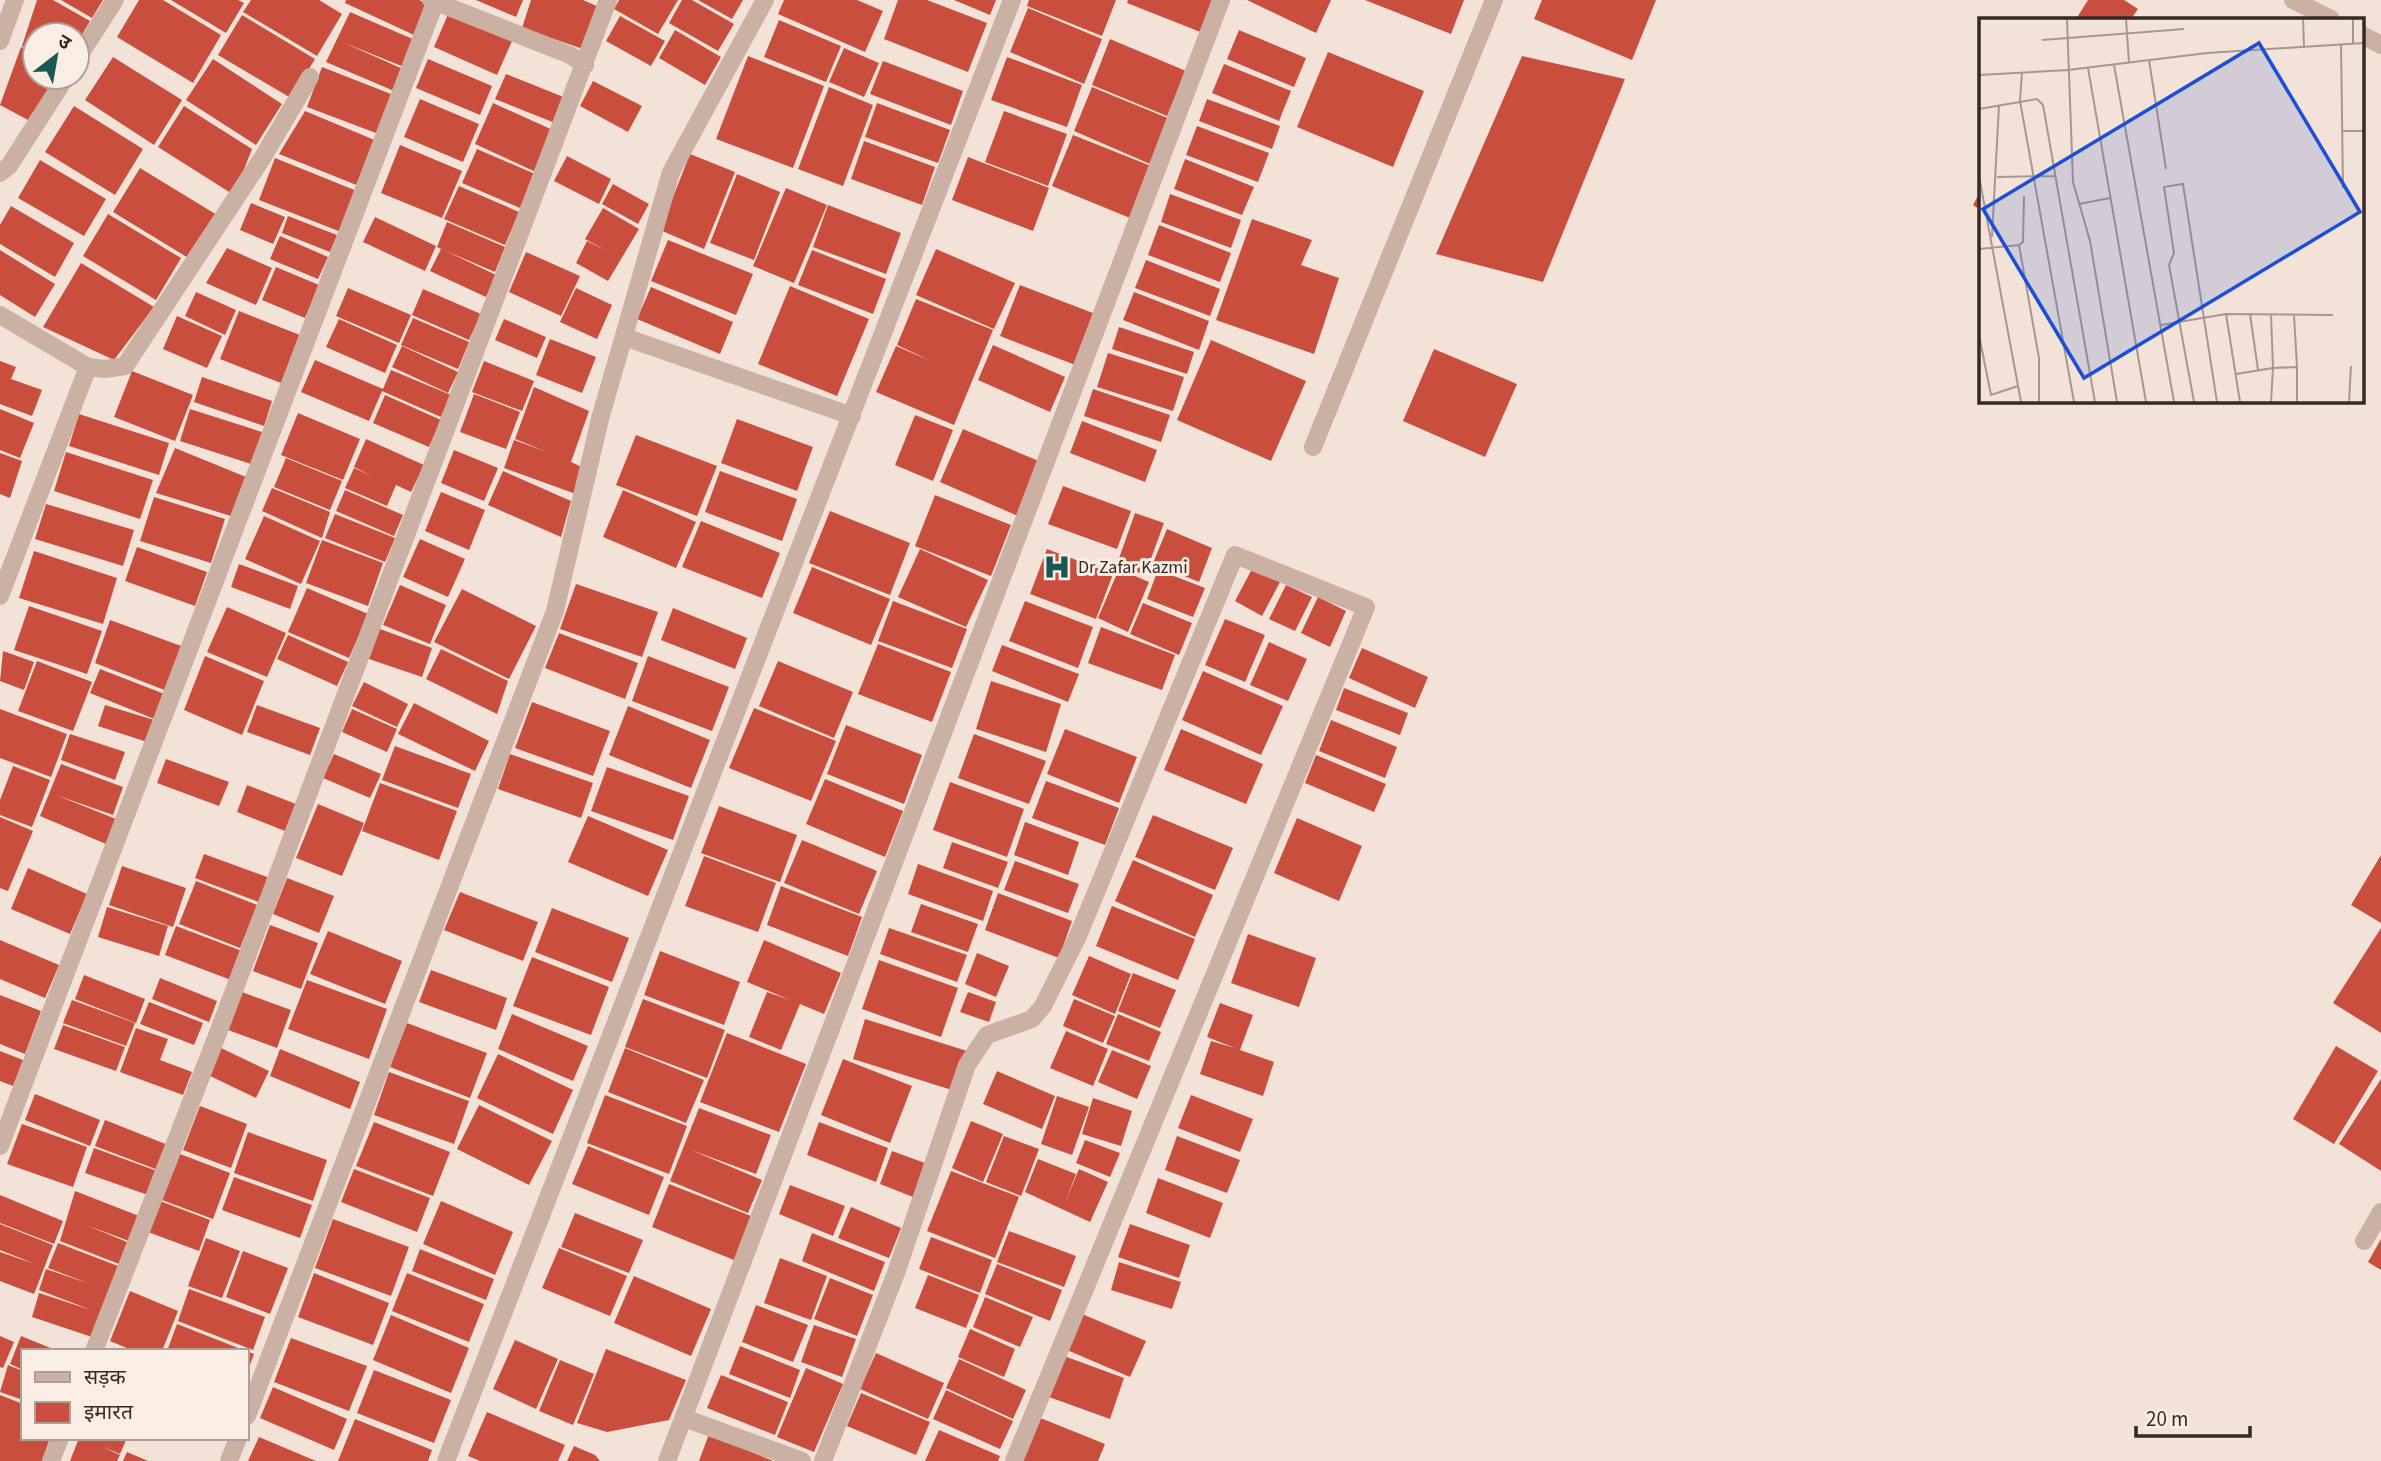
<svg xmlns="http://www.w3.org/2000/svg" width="2381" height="1461" font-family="'Source Sans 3','Noto Sans Devanagari',sans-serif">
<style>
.building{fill:#ca4e3e}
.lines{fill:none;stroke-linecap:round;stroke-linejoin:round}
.minor{stroke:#cab1a4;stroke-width:18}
.tertiary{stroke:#cab1a4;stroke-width:18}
.labels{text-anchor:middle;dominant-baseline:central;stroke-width:6;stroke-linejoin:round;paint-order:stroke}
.poi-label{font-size:18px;fill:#352926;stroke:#faede4;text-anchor:start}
.inset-road{fill:none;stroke:#a69891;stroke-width:2}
.view{fill:#1d4ed8;fill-opacity:0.15;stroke:#1d4ed8;stroke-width:3.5}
.inset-edge{fill:none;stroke:#352926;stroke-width:3.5}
</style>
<rect width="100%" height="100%" fill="#f2e2d8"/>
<path class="building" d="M37,0h16l37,21 -13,22v-8h-42v19l-13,-8z
M61,0h42l-11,18z
M139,0h24l58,35 -28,48 -76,-46z
M171,0h67l6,3 -18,30z
M251,0h68l23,14 -25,42 -74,-44z
M346,0h73l9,4 -14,31 -69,-32z
M476,0h47l-7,17z
M531,0h52l16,7 -16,42 -61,-21z
M619,0h59l-20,34 -44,-25z
M682,0h10l42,24 -16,27 -49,-28z
M698,0h45l-11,19z
M784,0h73l26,11 -18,41 -87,-38z
M898,0h29l60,23 -19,49 -84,-33z
M954,0h42l-6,15z
M1029,0h87l-14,36 -75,-30z
M1128,0h89l-14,33 -76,-30z
M1247,0h84l-15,33z
M1365,0h99l-13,34z
M1542,0h114l-24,60 -98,-41z
M2088,0h36l14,9 -7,10h-55z
M1028,8l74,31 -18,45 -74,-32z
M350,12l65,28 -11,27 -62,-25 61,27 -9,22 -68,-29z
M449,12l63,29 -15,34 -63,-28z
M242,15l73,44 -24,39 -73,-43z
M620,16l45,25 -14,25 -45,-25z
M779,20l62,26 -15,36 -62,-25z
M675,30l46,27 -16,28 -46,-27z
M1239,30l67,28 -12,29 -67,-28z
M1110,39l76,32 -19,45 -75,-31z
M21,47l14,8v22h21l-28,43 -28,-15z
M844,48l35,15 -15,34 -35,-15z
M1328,52l96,39 -31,76 -96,-40z
M748,56l76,30 -31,82 -77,-29z
M1522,56l103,23 -82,203 -107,-28z
M113,57l69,43 -28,45 -69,-45z
M1007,57l75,28 -15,42 -76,-27z
M213,59l69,45 -26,41 -70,-45z
M428,59l64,27 -12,29 -64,-27z
M883,61l80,30 -12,34 -81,-31z
M1224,64l67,27 -12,30 -67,-28z
M322,67l69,27 -15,39 -69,-26z
M506,74l60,24 -11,25 -60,-24z
M593,81l49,25 -14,26 -48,-26z
M829,87l44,18 -30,81 -45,-17z
M1092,87l78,32 -20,45 -76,-33z
M420,99l59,25 -16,38 -59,-25z
M1207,99l73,27 -8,23 -73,-28z
M493,103l62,28 -19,41 -61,-28z
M877,103l73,27 -12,33 -73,-26z
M74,106l69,43 -28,46 -70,-43z
M184,106l68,43 -18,46 -76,-48z
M305,111l72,30 -18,45 -80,-32z
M1004,111l63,23 -19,52 -63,-24z
M1197,126l72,27 -11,29 -72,-27z
M1073,135l78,31 -21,52 -78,-32z
M864,141l71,26 -13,38 -71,-26z
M400,145l62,26 -20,47 -61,-25z
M477,149l58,25 -15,34 -58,-25z
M690,154l45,18 -31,77 -44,-19z
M567,156l44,23 -12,25 -45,-23z
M968,157l81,31 -16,43 -81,-31z
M275,158l82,33 -16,41 -82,-32z
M1185,159l69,28 -12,28 -68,-26z
M40,160l66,39 -22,37 -66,-38z
M140,168l77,47 -27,44 -77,-47z
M737,174l43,18 -26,68 -44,-17z
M613,184l36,20 -11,20 -36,-20z
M459,186l60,26 -14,33 -61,-26z
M786,188l41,17 -33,78 -41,-17z
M1980,192v18l-7,-5z
M1170,194l71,26 -10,28 -70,-26z
M251,203l34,14 -12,27 -33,-14z
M828,205l73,28 -15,41 -73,-27z
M11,206l63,37 -19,34 -55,-33v-19z
M603,208l36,21 -31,52 -32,-18 11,-22 20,10 -22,-12z
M108,214l73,44 -25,42 -73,-44z
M288,216l49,19 -7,17 -48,-19z
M375,217l61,29 -11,25 -62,-29z
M1252,219l60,21 -11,25 38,13 -25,76 -98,-34z
M447,222l58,25 -10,25 -49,-21 50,24 -10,22 -56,-26 11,-22 -4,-2z
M1159,225l72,28 -11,29 -72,-27z
M280,236l48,21 -10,22 -48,-20z
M668,240l85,34 -17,41 -85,-34z
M227,248l45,20 -16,37 -50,-22z
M936,249l79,34 -21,46 -78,-34z
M0,250l55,34 -20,33 -35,-22z
M812,250l74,29 -13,35 -75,-29z
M526,252l54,24 -19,40 -52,-24z
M1146,260l74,29 -10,27 -75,-28z
M81,263l73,44 -40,53 -71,-33z
M276,267l43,18 -14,33 -43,-18z
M1020,285l78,30 -20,51 -78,-30z
M790,286l79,33 -32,77 -79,-32z
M651,287l82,35 -13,32 -83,-35z
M348,288l63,27 -12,28 -63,-27z
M576,288l36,17 -15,34 -37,-17z
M423,289l58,25 -12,26 -57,-25z
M196,292l40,18 -11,25 -40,-19z
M1134,292l75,29 -10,29 -76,-30z
M916,299l77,31 -39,95 -78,-33 20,-46 35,15 -34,-16z
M239,311l61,24 -19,48 -61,-24z
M177,316l45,20 -15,32 -44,-19z
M413,318l56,24 -11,27 -57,-24z
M339,319l58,26 -12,28 -59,-26z
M504,319l42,18 -9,21 -42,-18z
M1119,327l75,25 -7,22 -75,-25z
M550,339l46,18 -14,36 -46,-18z
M1211,340l95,41 -35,80 -94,-41z
M993,345l72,32 -15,35 -72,-32z
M402,346l56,26 -10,21 -56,-26z
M1434,349l83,35 -32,73 -82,-36z
M1108,353l76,24 -11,34 -76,-24z
M315,360l68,29 8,-19 60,25 -10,22 -59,-26 -13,30 -68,-29z
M0,361l16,6 -5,12 31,11 -10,26 -32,-12z
M484,361l50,20 -12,30 -50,-19z
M132,371l61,24 -18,46 -61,-24z
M202,377l70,24 -8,25 -70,-24z
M534,387l55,24 -18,51 11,5 -6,27 -72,-26 10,-28 33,12 -32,-13z
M1093,389l77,26 -9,27 -77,-26z
M474,394l46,18 -14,37 -46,-17z
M385,395l56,25 -12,27 -56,-24z
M0,409l34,14 -14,35 -20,-8z
M190,409l72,23 -11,32 -71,-23z
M298,413l62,26 -17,41 -62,-25z
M79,414l90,29 -10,32 -90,-29z
M915,415l38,15 -20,51 -38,-16z
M737,419l76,28 -16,44 -76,-28z
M1082,421l75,29 -12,32 -75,-29z
M963,429l78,33 -23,54 -78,-34z
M636,435l81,31 -20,50 -81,-31z
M366,439l58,26 -13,27 -15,-7 -9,21 -42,-18 9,-20 18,8 -18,-9z
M175,448l71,29 -15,39 -75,-23z
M454,450l44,18 -14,33 -43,-18z
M66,452l87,28 -13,39 -86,-28z
M0,453l22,8 -12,37 -10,-4z
M286,458l56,23 -12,29 -56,-23z
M503,471l68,30 -10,36 -73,-32z
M720,471l77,28 -15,42 -77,-29z
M1063,486l68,25 -14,38 -69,-25z
M272,488l58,24 -8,26 -60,-27z
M345,490l58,25 -9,21 -58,-25z
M623,490l73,32 -20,46 -73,-31z
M441,492l44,18 -16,40 -44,-19z
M935,495l76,30 -20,51 -76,-30z
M154,497l71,22 -14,44 -71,-22z
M46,504l88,26 -11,36 -88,-27z
M830,511l80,32 -20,52 -81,-32z
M1135,513l29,10 -19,52 -28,-11z
M335,514l60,24 -10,24 -60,-24z
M264,516l56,25 -19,43 -56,-25z
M701,521l79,32 -18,45 -80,-31z
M1167,529l45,19 -13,34 -46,-19z
M420,539l45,20 -17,38 -45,-20z
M322,540l61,23 -15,43 -62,-23z
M137,547l70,25 -12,34 -70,-25z
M920,549l68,31 -22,47 -68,-30z
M1047,549l66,25 -17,45 -66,-25z
M34,551l83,27 -14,46 -84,-26z
M239,564l59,22 -8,23 -59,-22z
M812,567l78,32 -19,46 -78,-32z
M1253,567l27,15 -18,34 -27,-15z
M1119,569l30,13 -21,50 -30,-14z
M1158,570l47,18 -12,29 -46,-18z
M576,584l82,28 -16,45 -82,-28z
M400,585l46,20 -16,39 -47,-19z
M1286,585l26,12 -17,34 -26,-12z
M307,588l61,26 -19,44 -61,-26z
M462,589l74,37 -27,53 -75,-37z
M1318,597l28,14 -16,36 -29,-14z
M893,601l74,28 -15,39 -74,-27z
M1025,601l68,26 -15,41 -69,-27z
M1143,603l49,20 -13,32 -49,-21z
M29,606l73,25 -15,43 -73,-24z
M227,607l59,26 -19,44 -60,-25z
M673,608l74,30 -12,31 -74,-29z
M1225,619l40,16 -20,47 -40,-17z
M110,620l74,27 -17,44 -72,-28z
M1101,627l74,28 -13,35 -74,-27z
M380,629l52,19 -10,29 -53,-18z
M559,633l79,30 -13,36 -80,-31z
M288,635l60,27 -11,24 -60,-27z
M1269,642l38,17 -19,42 -38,-16z
M878,644l73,28 -19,50 -74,-28z
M1002,645l77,29 -11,28 -76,-31z
M1362,648l66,29 -13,31 -66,-30z
M441,649l67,32 -11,33 -71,-35z
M3,651l31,11 -10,28 -24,-9z
M205,656l59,25 -22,54 -58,-25z
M648,656l81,31 -17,44 -80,-30z
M37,661l55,21 -19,49 -55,-20z
M778,661l75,31 -19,46 -75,-32z
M100,669l67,26 -10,25 -67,-27z
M1203,671l80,35 -22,49 -79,-35z
M991,681l70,23 -15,48 -70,-23z
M364,682l44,22 -11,23 -45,-21z
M1344,688l64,25 -8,22 -64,-25z
M532,702l78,29 -17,45 -78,-28z
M414,703l75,38 -14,30 -77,-37z
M105,705l49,15 -7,22 -49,-16z
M257,705l63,23 -10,27 -63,-23z
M628,706l82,34 -19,48 -82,-33z
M754,708l82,33 -25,60 -82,-33z
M0,709l67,25 -16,43 -51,-19z
M352,709l45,20 -10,23 -45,-20z
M1331,720l66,27 -12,31 -66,-27z
M846,725l76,30 -18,49 -77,-30z
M1065,729l72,28 -18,46 -72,-29z
M1181,729l82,35 -17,40 -82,-34z
M70,734l55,18 -10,28 -54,-20z
M974,734l72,27 -17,43 -71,-26z
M395,746l76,28 -13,34 -76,-28z
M334,754l47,20 -11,24 -47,-20z
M510,754l83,29 -12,35 -83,-29z
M1316,755l70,29 -12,28 -69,-29z
M166,759l63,23 -10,24 -62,-23z
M61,764l62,23 -10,28 -57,-20 60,24 -10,25 -66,-28z
M13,766l37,14 -18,47 -32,-12v-15z
M607,767l82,29 -16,44 -82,-29z
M825,779l78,32 -18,46 -79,-33z
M1046,781l73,27 -14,37 -73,-27z
M950,782l74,27 -17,48 -74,-27z
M380,783l77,28 -18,49 -77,-29z
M247,785l49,19 -11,27 -48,-19z
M318,804l46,19 -22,53 -46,-18z
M719,806l78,29 -17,47 -79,-29z
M1153,815l80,33 -18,42 -80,-33z
M588,816l80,34 -20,46 -80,-34z
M0,817l33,14 -25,60 -8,-3z
M1297,818l65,28 -23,55 -65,-28z
M1025,822l54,20 -11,33 -54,-20z
M802,840l75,31 -18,43 -75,-31z
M952,842l56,20 -10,26 -55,-20z
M204,854l66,24 -9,25 -66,-25z
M2381,855v68l-30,-18z
M704,856l72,27 -18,49 -73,-26z
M1133,860l80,35 -18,42 -80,-36z
M1015,861l64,23 -11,29 -64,-23z
M918,864l75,27 -10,30 -75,-27z
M122,866l64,22 -13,39 -64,-22z
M28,868l59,26 -17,40 -59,-25z
M287,878l47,18 -15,37 -46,-19z
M196,881l61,24 -17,43 -61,-24z
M781,886l81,31 -14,39 -81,-31z
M460,892l78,30 -15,39 -79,-31z
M998,893l74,28 -13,37 -74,-28z
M921,904l57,20 -10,28 -57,-20z
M1112,906l83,33 -17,41 -82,-34z
M107,907l61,19 -9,30 -61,-19z
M552,908l77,30 -17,44 -77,-30z
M270,925l48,18 -17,46 -48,-18z
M176,926l66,25 -11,29 -66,-25z
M889,928l78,27 -10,27 -77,-28z
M2381,928v105l-48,-30z
M328,931l74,30 -17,43 -75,-30z
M1248,934l68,24 -17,49 -68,-24z
M0,940l59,25 -14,33 -45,-19z
M764,940l77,33 -17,41 -24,-10 -19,46 -32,-13 18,-45 23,8 -43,-18z
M660,951l80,31 -16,43 -80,-30z
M977,953l32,13 -13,31 -31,-13z
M1089,956l42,18 -16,40 -43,-19z
M532,957l77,30 -18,48 -78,-29z
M879,960l79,28 -17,49 -79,-28z
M431,970l76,28 -11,32 -77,-28z
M1133,973l43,17 -16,38 -42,-17z
M84,975l61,24 -9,24 -61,-24z
M160,978l57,23 -8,21 -57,-23z
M307,980l80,29 -18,50 -81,-30z
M242,992l49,18 -14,38 -49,-18z
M968,992l28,10 -7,20 -29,-10z
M0,995l41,16 -16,43 -25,-10z
M643,999l82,31 -18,48 -82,-31z
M1074,999l41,17 -12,27 -40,-17z
M72,1000l63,23 -9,23 -63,-23z
M149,1002l54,21 -9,22 -54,-21z
M1220,1003l33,12 -13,35 34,12 -11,34 -63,-22 11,-33 24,7 -28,-11z
M512,1014l76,32 -15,35 -75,-32z
M1118,1014l43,18 -12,29 -43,-17z
M865,1019l102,32 -12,40 -102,-32z
M407,1023l80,30 -17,45 -80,-31z
M63,1025l62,22 -9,24 -62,-22z
M136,1028l32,11 -8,21 32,12 -9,23 -63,-23z
M1066,1031l42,18 -15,37 -43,-18z
M727,1033l79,31 -27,68 -79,-30z
M2336,1046l42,25 -44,73 -41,-25z
M221,1048l48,23 -13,27 -48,-23z
M625,1048l79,32 -18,43 -78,-31z
M280,1049l80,33 -10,27 -80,-33z
M1112,1050l39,16 -14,33 -39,-17z
M0,1051l23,9 -10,26 -13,-5z
M498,1054l75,36 -20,44 -76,-36z
M843,1059l69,27 -22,57 -69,-28z
M997,1071l58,25 -13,33 -59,-25z
M389,1072l80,29 -15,43 -80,-29z
M2381,1079v92l-42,-27z
M35,1094l65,26 -10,26 -65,-26z
M605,1095l82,31 -18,48 -82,-31z
M1191,1095l62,24 -13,33 -62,-24z
M1057,1096l32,11 -17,48 -31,-11z
M1093,1098l39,13 -11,35 -39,-12z
M479,1105l73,36 -23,44 -72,-36z
M200,1106l47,18 -16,44 -48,-18z
M699,1108l72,27 -15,39 -65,-24 71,30 -14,33 -78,-32z
M105,1120l63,25 -10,25 -63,-24z
M971,1121l32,13 -20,48 -31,-14z
M374,1122l76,30 -17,44 -77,-30z
M819,1122l69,26 -12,34 -69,-27z
M22,1124l65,23 -14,40 -66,-23z
M248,1132l79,28 -14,41 -79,-28z
M1004,1136l35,13 -18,47 -35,-14z
M1177,1136l63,24 -13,33 -62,-23z
M1085,1140l35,13 -10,24 -34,-14z
M588,1146l76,31 -15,38 -77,-31z
M94,1148l63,23 -9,24 -63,-22z
M892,1151l33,12 -12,34 -33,-13z
M180,1154l50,19 -17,46 -51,-19z
M1038,1159l38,15 -11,29 14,-34 29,13 -18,40 -65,-30z
M354,1169l76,29 -13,34 -76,-30z
M951,1171l68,26 -24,61 -68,-27z
M234,1177l78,28 -12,33 -78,-28z
M1158,1178l65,25 -13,35 -64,-25z
M669,1184l82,32 -17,44 -82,-33z
M790,1185l55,21 -12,30 -54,-22z
M75,1191l64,25 -10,25 -43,-16 41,17 -8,22 -59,-23z
M0,1195l63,26 -9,23 -54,-21z
M160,1201l50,19 -11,31 -51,-19z
M441,1201l72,31 -18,43 -72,-31z
M851,1207l50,21 -12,30 -51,-20z
M575,1213l68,27 -14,33 -68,-26z
M333,1219l76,28 -18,49 -76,-28z
M0,1224l53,21 -19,49 -34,-13v-29l35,12 -35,-14z
M1130,1224l60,21 -11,33 -61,-21z
M1009,1231l67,25 -12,31 -67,-25z
M812,1233l73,29 -11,29 -72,-30z
M931,1237l61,23 -12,33 -61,-24z
M206,1238l34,13 -18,47 -34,-12z
M2381,1239v31l-13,-8z
M58,1243l60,23 -26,71 -60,-20 7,-24 52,17 -52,-20 7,-21 44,15 -42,-16z
M559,1248l68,28 -17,40 -68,-28z
M420,1249l74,30 -8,21 -74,-29z
M243,1251l45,17 -18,46 -44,-17z
M780,1258l47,18 -16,44 -47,-17z
M1119,1262l62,20 -9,27 -61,-19z
M997,1264l65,26 -12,31 -65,-27z
M314,1273l75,30 -16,42 -75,-28z
M407,1273l77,31 -15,38 -77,-31z
M928,1275l51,20 -13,33 -51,-20z
M634,1276l77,33 -20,47 -77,-33z
M830,1278l43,17 -16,41 -43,-17z
M189,1289l76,28 -12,33 -75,-29z
M130,1291l48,20 -16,40h-28l-24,-10z
M985,1297l48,20 -13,30 -47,-20z
M756,1305l52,20 -15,37 -51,-20z
M1082,1314l64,27 -16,36 -63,-27z
M391,1315l78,33 -18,45 -78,-33z
M177,1324l69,27h-79z
M814,1325l42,14 -14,38 -41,-15z
M970,1329l45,20 -11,28 -46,-20z
M0,1336l14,6 -11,26 -3,-1z
M21,1336l37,15h-35v19l-13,-6z
M291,1338l76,28 -18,45 -75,-29z
M515,1340l43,19 -22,50 -43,-20z
M740,1346l60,24 -10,28 -61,-24z
M606,1349l80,31 -17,40 -62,12 -30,-9z
M247,1351l7,3 -7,19z
M876,1353l68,30 -16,36 -68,-30z
M1064,1356l60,22 -14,41 -61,-22z
M959,1359l67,31 -13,29 -67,-31z
M560,1360l34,14 -21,51 -34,-14z
M8,1365l15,6v29l-23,-8z
M806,1368l37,16 -29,68 -37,-15z
M374,1370l77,30 -17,43 -77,-30z
M721,1375l67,27 -13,33 -68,-27z
M273,1387l74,32 -13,31 -74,-32z
M946,1390l67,31 -13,28 -67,-30z
M861,1393l69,29 -14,33 -69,-29z
M0,1395l23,9v34h27l-8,23h-42z
M487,1412l78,33 -7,16h-78l-12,-5z
M1038,1417l67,27 -7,17h-77z
M355,1419l77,31 -4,11h-90z
M939,1430l61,26 -2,5h-73z
M709,1434l64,27h-74z
M259,1437l57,24h-68z
M79,1438h48l-7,16 -19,-8 19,9 -3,6h-47z
M574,1446l21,9 5,6h-33z
M127,1452l21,9h-25z"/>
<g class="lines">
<path class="minor" d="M431,0l139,55 15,10
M0,41l15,-41
M77,59l38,-59
M0,173l9,-7 57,-89
M0,315l88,52 -88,229
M624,337l228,79
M88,367l17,2 20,-3 138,-209 47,-80
M1313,447l181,-447
M0,1146l436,-1146
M2364,1241l17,-29
M94,1351l124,-318 390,-1033
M247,1416l308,-805 45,-192 71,-247 94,-172
M684,1418l118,43
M51,1461l9,-23
M229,1461l9,-23
M446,1461l566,-1461
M667,1461l554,-1461
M823,1461l73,-188 71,-208 20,-30 45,-16 11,-13 35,-70 157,-381 131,52 -352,854"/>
<path class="tertiary" d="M2293,0l38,19
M2362,35l19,10"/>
</g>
<defs>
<symbol id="hospital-bare" viewBox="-9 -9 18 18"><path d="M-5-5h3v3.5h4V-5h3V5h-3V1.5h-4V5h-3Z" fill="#1a5854" stroke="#faede4" stroke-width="2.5" paint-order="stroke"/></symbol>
</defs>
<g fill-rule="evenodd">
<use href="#hospital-bare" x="1038" y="548" width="38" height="38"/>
</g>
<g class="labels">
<g class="poi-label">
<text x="1078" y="567">Dr Zafar Kazmi</text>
</g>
</g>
<g transform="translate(1979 18)">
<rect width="385" height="385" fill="#f2e2d8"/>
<path class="inset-road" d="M88,1l6,163 17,59 27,161M147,1l3,44M324,1l1,27M374,1v24M63,22l142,-11M362,26l2,144M170,42l17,109M135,47l60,337M109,50l58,334M43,54l-2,29 54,301M0,57l89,-5 139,-17 157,-10M0,91l58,-10 6,6 52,297M363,113h22M0,158l42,226M18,159l58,-1M100,186l31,-6M13,219l7,-132M40,227l4,-3 1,-46M0,231l40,-4 20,113v44M247,296l14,88M271,296l8,56M292,297l2,53 24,-1v35M315,297l3,52M182,307l65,-11 107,1M0,317l12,60 27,-9M257,356l37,-6 -2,34M215,384l-25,-137 5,-12 -10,-66 19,-3 34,218M370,384l2,-36"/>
<path class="view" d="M280,25l101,169 -276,166 -101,-169z"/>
<rect width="385" height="385" class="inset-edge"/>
</g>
<rect x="21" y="1349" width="228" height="91" fill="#faede4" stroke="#ab9f98" stroke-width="2"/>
<rect x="35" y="1372" width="35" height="10" fill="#cab1a4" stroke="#ab9f98" stroke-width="2"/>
<text x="84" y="1384" font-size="21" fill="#352926">सड़क</text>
<rect x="35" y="1402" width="35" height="21" fill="#ca4e3e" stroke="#ab9f98" stroke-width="2"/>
<text x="84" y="1419" font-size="21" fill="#352926">इमारत</text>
<g transform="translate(56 56) rotate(31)"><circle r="33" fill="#faede4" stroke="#ab9f98" stroke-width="2"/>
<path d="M0-5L12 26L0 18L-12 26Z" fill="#1a5854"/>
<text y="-10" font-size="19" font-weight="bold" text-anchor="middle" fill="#352926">उ</text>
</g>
<path d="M2136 1426v10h114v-10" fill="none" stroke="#352926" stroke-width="3.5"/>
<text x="2146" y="1426" font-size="21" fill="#352926" stroke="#faede4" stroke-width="5" paint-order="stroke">20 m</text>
</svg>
